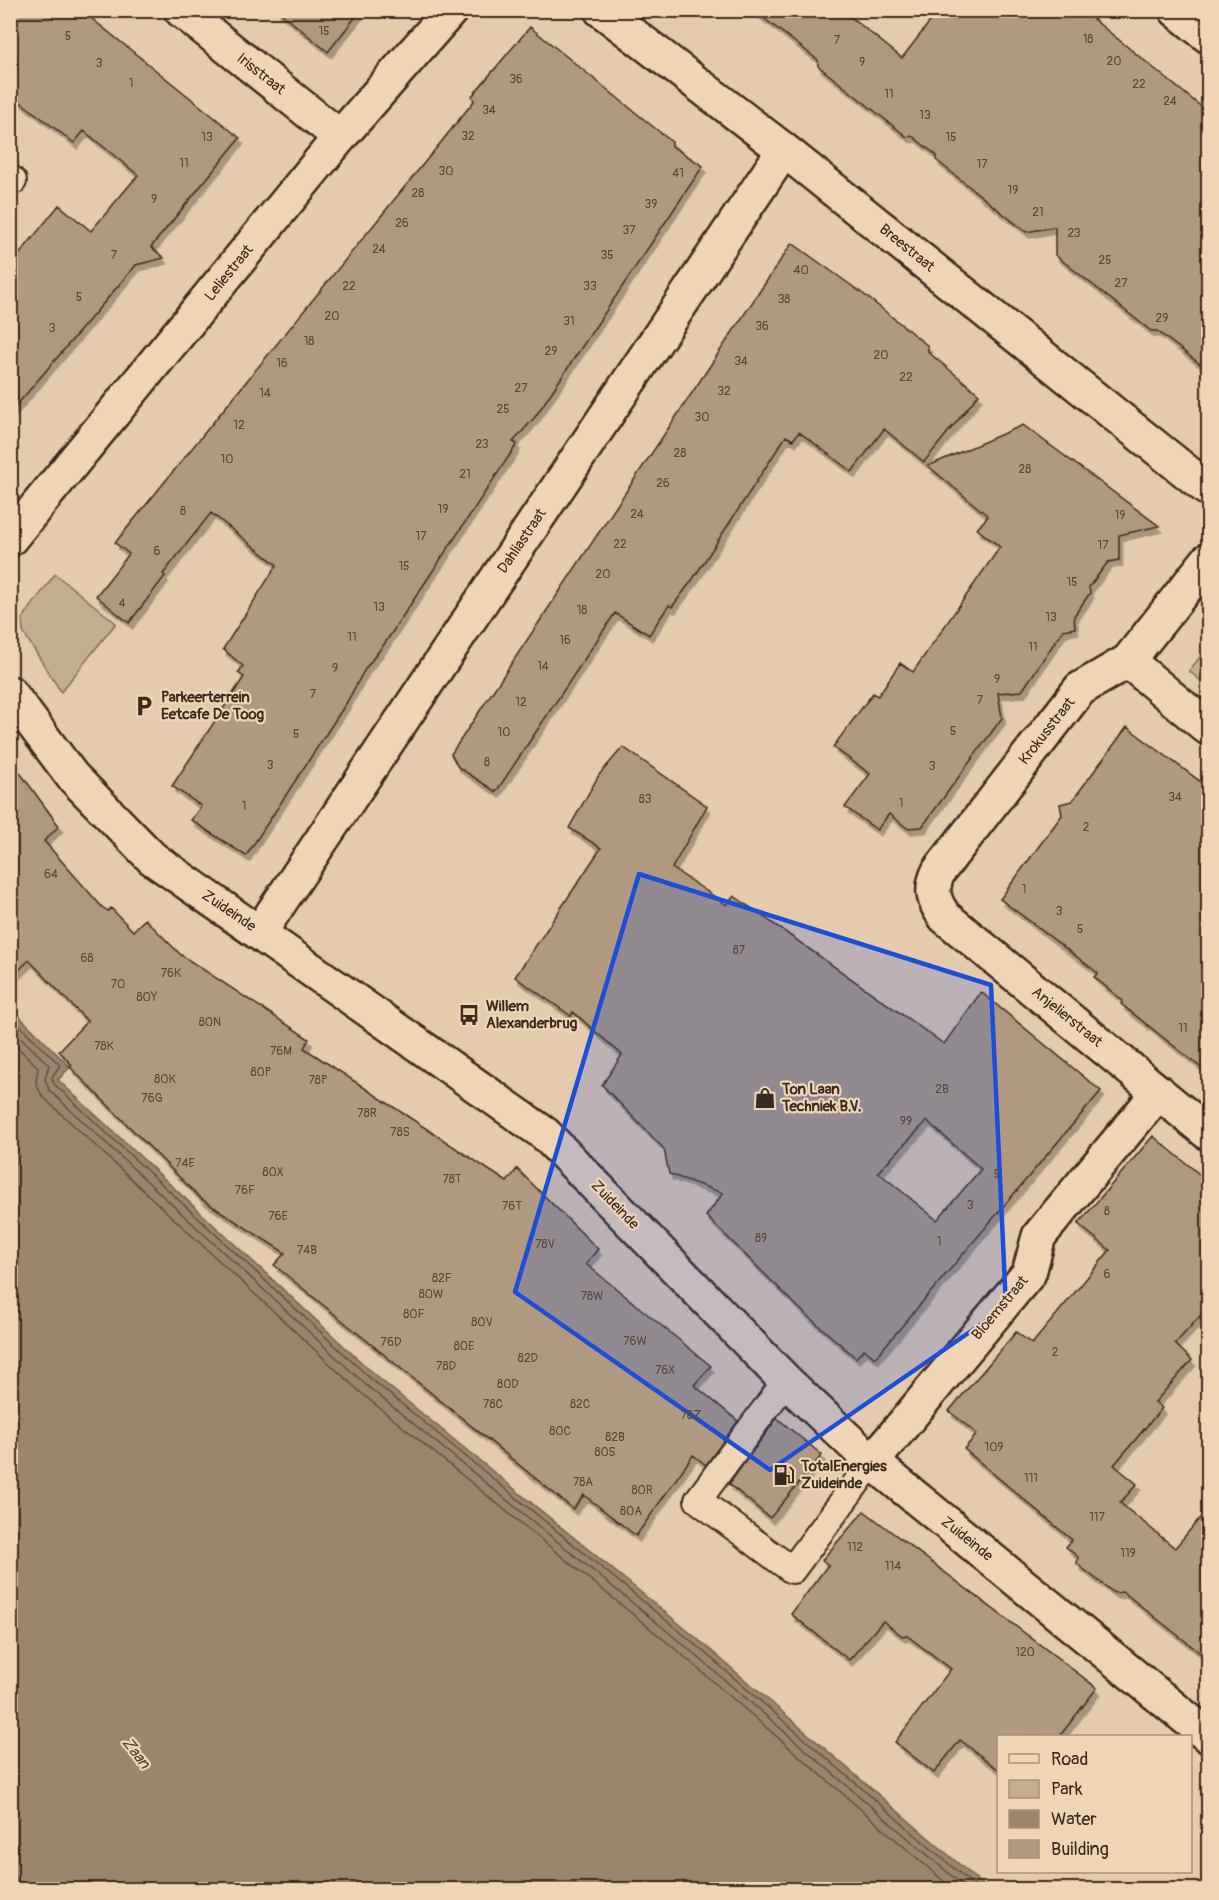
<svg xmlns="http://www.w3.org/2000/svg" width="1219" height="1900" font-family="Pangolin,sans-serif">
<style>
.green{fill:#c5ad92;stroke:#806c58;stroke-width:1.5}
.water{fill:#9a856e;stroke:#74614e;stroke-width:1.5}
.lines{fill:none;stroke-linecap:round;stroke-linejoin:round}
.shore{stroke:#614e3e;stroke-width:1.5}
.building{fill:#b09980;stroke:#3b2a1e;stroke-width:1.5;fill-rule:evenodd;filter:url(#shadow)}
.service-casing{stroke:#3b2a1e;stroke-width:30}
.minor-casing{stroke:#3b2a1e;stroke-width:38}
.tertiary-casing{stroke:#3b2a1e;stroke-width:38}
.service{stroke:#efd5b6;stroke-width:26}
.minor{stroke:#efd5b6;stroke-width:33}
.tertiary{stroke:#efd5b6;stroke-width:33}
.marked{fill:#1d4ed8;fill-opacity:0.2;stroke:#1d4ed8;stroke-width:4.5;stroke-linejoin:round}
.labels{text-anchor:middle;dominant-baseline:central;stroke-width:4.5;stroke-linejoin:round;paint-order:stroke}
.number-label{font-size:12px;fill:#584636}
.street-label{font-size:15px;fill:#3b2a1e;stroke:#efd5b6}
.poi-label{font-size:15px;font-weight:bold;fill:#3b2a1e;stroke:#efd5b6;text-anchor:start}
.water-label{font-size:16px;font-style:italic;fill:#534132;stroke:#efd5b6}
</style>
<defs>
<filter id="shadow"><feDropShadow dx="3.5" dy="6" stdDeviation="0" flood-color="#0004"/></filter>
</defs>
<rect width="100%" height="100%" fill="#e4cbad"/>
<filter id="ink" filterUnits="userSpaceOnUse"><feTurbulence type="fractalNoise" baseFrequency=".0167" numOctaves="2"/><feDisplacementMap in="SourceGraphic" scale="12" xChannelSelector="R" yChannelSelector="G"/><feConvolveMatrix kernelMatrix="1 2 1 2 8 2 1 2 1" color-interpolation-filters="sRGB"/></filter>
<g filter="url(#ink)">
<path class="green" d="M55,574l61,49 -55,69 -38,-60 -1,-13z
M1208,647v40l-19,-16z"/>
<path class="water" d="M10,1007l60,60 -12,13 317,295 318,260 295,254h-977z"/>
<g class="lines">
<path class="shore" d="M10,1016l50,49 -8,12 2,7 317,295 318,260 290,251
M10,1027l39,38 -4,14 4,11 317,295 318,260 284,245
M10,1040l28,27 -2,16 6,13 318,296 319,260 275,238"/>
</g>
<path class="building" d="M10,10h71l159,128 -89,109 13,11 -28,7 -126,148v-147l49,-61 32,26 47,-56 -54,-44 -10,12 -64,-49z
M277,10h84l-33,42z
M753,10h89l60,48 37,-48h143l127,103v258l-52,-40h-6l-96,-76v-28l-29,5 -90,-72v-5l-24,-19 -5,1 -89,-71v-6z
M530,27l142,115v4l31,20 -168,251 -22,25 4,2 -132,199 -20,26 -18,33 -101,154 -55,-36 10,-14 -29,-20 72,-109 -6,-4 5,-7 -20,-17 54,-84 -66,-52 -48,61 2,2 -36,47 -33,-27 33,-42 -14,-11 327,-402 32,-40 -2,-5z
M792,243l74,53 62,50v6l51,42 -55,68 -40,-33 -32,43 -53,-40 -6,8 -7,-4 -93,143 -21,28 -3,-2 -20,30 -34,-22 -119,179 -38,-25 -7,-13z
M1023,425l136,101 -40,9v25l-11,2 -19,25 1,6 -16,23 1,12 -12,2 -41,61 -24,2 4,25 -80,109 -15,1 -18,-14 -12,16 -32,-23 25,-33 -37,-27 40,-54 5,3 22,-33 13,9 87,-125 -23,-18 11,-13 -60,-50z
M1127,727l82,61v286l-88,-70 2,-3 -29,-24 4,-4 -98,-74 62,-84 -2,-11 12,-3z
M623,747l84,59 -35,62 55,37 7,-9 210,148 37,-52 120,99 -226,267 -11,-9 -8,9 -54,-47 -96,-95 17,-23 -54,-19 -5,-25 -62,-64 20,-30 -49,-43 -2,4 -56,-39 86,-129 -32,-20 30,-53zM927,1121l54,48 -44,51 -59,-48z
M10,759l49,67 -15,15 58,66 6,4 3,-3 22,23 12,-12 36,36 128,84 -5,9 203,134 10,-13 81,80 -12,15 125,102 -17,19 44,36 -32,44 -13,-10 -57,81 -52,-41 -11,14 -299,-244 11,-12 -84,-54 -131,-132 2,-2 -13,-14 28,-30 -58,-61 -19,19z
M1153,1136l56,46v124l-34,38 17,16 -37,42 7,6 -48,57 23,19 -17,19 55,45 34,-41v153l-86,-68 -9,1 -37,-29 1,-7 -12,-10 6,-7 -108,-91 13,-15 -28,-23 67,-79 16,12 78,-94 -32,-26z
M777,1418l45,37 -52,63 -41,-34z
M864,1511l233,177 -38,49h-60v33l-39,-30 -26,33 -39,-31 56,-73 -45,-34 -4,1 -19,-15 -34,39 -58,-46 37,-49 -6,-5z"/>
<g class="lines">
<defs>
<path id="service" d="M10,178l3,3
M786,1381l-88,119 94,70 80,-108"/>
<path id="minor" d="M181,10l159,127
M601,10l183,140 424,339
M1176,10l32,26
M1208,560l-80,101 -48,28 -141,182c-9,18 -6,30 6,46l263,216
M1128,661l80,67
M260,932l524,-782
M872,1462l157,-189 10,-37 120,-144"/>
<path id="tertiary" d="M10,539l330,-402 111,-127
M10,693l62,83 80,82 393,276 241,247 86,81 336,274"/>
</defs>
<use href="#service" class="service-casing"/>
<use href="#minor" class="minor-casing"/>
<use href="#tertiary" class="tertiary-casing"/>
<use href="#service" class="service"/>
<use href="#minor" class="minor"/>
<use href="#tertiary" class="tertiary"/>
</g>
</g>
<path class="marked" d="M639,874l352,111 15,322 -236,163 -255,-178z"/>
<defs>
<symbol id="parking-bare" viewBox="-9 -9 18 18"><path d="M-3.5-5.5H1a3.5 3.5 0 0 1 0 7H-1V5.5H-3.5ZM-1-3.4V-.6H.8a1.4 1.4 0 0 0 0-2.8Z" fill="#3b2a1e" stroke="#efd5b6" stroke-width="2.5" paint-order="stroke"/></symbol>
<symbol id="bus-bare" viewBox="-9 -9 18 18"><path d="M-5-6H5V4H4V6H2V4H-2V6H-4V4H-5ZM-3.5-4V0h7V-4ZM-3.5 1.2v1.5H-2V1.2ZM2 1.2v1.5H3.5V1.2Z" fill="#3b2a1e" stroke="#efd5b6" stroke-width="2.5" paint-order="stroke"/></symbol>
<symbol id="shop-bare" viewBox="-9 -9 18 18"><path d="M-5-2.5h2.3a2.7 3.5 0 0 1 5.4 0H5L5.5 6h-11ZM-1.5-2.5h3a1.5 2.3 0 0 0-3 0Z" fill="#3b2a1e" stroke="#efd5b6" stroke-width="2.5" paint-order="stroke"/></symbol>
<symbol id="fuel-bare" viewBox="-9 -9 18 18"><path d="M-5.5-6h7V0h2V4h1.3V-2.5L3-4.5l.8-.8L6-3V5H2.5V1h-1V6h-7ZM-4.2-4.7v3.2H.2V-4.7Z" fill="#3b2a1e" stroke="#efd5b6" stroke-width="2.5" paint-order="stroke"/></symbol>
</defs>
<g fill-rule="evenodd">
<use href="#parking-bare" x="129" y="691" width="30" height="30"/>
<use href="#bus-bare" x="454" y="1000" width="30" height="30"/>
<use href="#shop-bare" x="750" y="1083" width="30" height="30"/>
<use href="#fuel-bare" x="769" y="1460" width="30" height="30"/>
</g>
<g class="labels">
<g class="number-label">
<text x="324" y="31">15</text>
<text x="68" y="36">5</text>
<text x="1088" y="39">18</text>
<text x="837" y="40">7</text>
<text x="1114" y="61">20</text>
<text x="862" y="62">9</text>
<text x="99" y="63">3</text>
<text x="516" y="79">36</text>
<text x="131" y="83">1</text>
<text x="1139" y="84">22</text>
<text x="889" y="94">11</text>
<text x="1170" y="101">24</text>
<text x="489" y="110">34</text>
<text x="925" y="115">13</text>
<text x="468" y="136">32</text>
<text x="207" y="137">13</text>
<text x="951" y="137">15</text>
<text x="184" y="163">11</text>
<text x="982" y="164">17</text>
<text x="446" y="171">30</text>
<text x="678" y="173">41</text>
<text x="1013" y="190">19</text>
<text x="418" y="193">28</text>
<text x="154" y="199">9</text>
<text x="651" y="204">39</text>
<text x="1038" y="212">21</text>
<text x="402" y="223">26</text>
<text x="629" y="230">37</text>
<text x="1074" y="233">23</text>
<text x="379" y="249">24</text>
<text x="114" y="255">7</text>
<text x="607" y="255">35</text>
<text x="1105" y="260">25</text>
<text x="801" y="270">40</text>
<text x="1121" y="283">27</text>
<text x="349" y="286">22</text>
<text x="590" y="286">33</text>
<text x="79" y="297">5</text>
<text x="784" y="299">38</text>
<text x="332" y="316">20</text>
<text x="1162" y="318">29</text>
<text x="569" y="321">31</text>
<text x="762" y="326">36</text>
<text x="52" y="328">3</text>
<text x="309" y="341">18</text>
<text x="551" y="351">29</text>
<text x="881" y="355">20</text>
<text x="741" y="361">34</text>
<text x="282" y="363">16</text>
<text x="906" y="377">22</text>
<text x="521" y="388">27</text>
<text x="724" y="391">32</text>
<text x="265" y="393">14</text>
<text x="503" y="409">25</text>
<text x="702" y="417">30</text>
<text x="239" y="425">12</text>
<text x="482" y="444">23</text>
<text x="680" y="453">28</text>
<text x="227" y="459">10</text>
<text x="1025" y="469">28</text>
<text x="465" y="474">21</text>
<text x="663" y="483">26</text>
<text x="443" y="509">19</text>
<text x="183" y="511">8</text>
<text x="637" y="514">24</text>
<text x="1120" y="515">19</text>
<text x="421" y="536">17</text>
<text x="620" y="544">22</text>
<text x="1103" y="545">17</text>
<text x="157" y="551">6</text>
<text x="404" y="566">15</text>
<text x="603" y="574">20</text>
<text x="1072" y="582">15</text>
<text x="122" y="603">4</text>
<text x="379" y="607">13</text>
<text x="582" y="610">18</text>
<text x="1051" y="617">13</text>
<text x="352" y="637">11</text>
<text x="565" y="640">16</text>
<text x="1033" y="647">11</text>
<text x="543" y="666">14</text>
<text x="335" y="668">9</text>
<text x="997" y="679">9</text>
<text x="313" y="694">7</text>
<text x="980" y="700">7</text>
<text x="521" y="702">12</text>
<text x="953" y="731">5</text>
<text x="504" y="732">10</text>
<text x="296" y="734">5</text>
<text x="487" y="762">8</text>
<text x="270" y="765">3</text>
<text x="932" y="766">3</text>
<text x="1175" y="797">34</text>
<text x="645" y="799">83</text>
<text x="901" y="803">1</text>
<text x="244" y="806">1</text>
<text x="1086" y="827">2</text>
<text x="51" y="874">64</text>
<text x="1024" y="889">1</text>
<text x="1059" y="911">3</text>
<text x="1080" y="929">5</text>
<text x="739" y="950">87</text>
<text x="87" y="958">68</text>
<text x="171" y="973">76K</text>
<text x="118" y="984">70</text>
<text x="147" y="997">80Y</text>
<text x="210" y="1022">80N</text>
<text x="1183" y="1028">11</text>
<text x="104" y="1046">78K</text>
<text x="281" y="1051">76M</text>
<text x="261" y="1072">80P</text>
<text x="165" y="1079">80K</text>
<text x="318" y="1080">78P</text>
<text x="942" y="1089">2B</text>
<text x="152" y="1098">76G</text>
<text x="367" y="1113">78R</text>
<text x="906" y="1121">99</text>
<text x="400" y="1132">78S</text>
<text x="185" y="1163">74E</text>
<text x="273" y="1172">80X</text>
<text x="997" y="1174">5</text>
<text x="452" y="1179">78T</text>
<text x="245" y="1190">76F</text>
<text x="970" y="1205">3</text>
<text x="512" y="1206">76T</text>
<text x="1107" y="1211">8</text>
<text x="278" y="1216">76E</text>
<text x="761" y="1238">89</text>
<text x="939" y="1241">1</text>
<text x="545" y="1244">78V</text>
<text x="307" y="1250">74B</text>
<text x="1107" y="1274">6</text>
<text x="442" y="1278">82F</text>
<text x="431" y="1294">80W</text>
<text x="592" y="1296">78W</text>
<text x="414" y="1314">80F</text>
<text x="482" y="1322">80V</text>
<text x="635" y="1341">76W</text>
<text x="391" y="1342">76D</text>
<text x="464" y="1346">80E</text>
<text x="1055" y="1352">2</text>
<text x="528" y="1358">82D</text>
<text x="446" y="1366">78D</text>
<text x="665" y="1370">76X</text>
<text x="508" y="1384">80D</text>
<text x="493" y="1404">78C</text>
<text x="580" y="1404">82C</text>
<text x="691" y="1415">78Z</text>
<text x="560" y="1431">80C</text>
<text x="615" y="1437">82B</text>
<text x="994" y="1447">109</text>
<text x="605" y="1452">80S</text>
<text x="1031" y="1478">111</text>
<text x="583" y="1482">78A</text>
<text x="642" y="1490">80R</text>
<text x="631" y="1511">80A</text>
<text x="1097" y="1517">117</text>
<text x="855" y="1547">112</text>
<text x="1128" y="1553">119</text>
<text x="893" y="1566">114</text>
<text x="1025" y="1652">120</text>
</g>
<g class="street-label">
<text transform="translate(261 74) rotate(38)">Irisstraat</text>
<text transform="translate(907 248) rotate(39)">Breestraat</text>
<text transform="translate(229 273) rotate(-51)">Leliestraat</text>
<text transform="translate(522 541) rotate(-56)">Dahliastraat</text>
<text transform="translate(1047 731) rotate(-52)">Krokusstraat</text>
<text transform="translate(229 911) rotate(34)">Zuideinde</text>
<text transform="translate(1067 1017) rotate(39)">Anjelierstraat</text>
<text transform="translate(615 1205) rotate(46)">Zuideinde</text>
<text transform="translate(1000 1308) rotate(-50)">Bloemstraat</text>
<text transform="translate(967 1539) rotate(39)">Zuideinde</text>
</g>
<g class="poi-label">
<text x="161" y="697">Parkeerterrein<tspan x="161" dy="17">Eetcafe De Toog</tspan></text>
<text x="486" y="1006">Willem<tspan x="486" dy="17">Alexanderbrug</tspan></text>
<text x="782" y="1089">Ton Laan<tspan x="782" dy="17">Techniek B.V.</tspan></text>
<text x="801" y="1466">TotalEnergies<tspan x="801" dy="17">Zuideinde</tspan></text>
</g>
<g class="water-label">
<text transform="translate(136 1753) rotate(52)">Zaan</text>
</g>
</g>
<rect width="1219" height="1900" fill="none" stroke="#efd5b6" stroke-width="36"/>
<rect x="18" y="18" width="1183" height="1864" fill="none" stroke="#3b2a1e" stroke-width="2" filter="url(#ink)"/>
<rect x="997" y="1735" width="195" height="138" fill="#efd5b6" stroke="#a79179" stroke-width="1.5"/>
<rect x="1009" y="1754" width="30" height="9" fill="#efd5b6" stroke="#a79179" stroke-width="1.5"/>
<text x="1051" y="1765" font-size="18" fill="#3b2a1e">Road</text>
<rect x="1009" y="1780" width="30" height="18" fill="#c5ad92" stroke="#a79179" stroke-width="1.5"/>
<text x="1051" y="1795" font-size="18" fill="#3b2a1e">Park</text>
<rect x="1009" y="1810" width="30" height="18" fill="#9a856e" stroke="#a79179" stroke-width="1.5"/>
<text x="1051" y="1825" font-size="18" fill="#3b2a1e">Water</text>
<rect x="1009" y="1840" width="30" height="18" fill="#b09980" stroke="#a79179" stroke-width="1.5"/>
<text x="1051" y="1855" font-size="18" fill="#3b2a1e">Building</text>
</svg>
